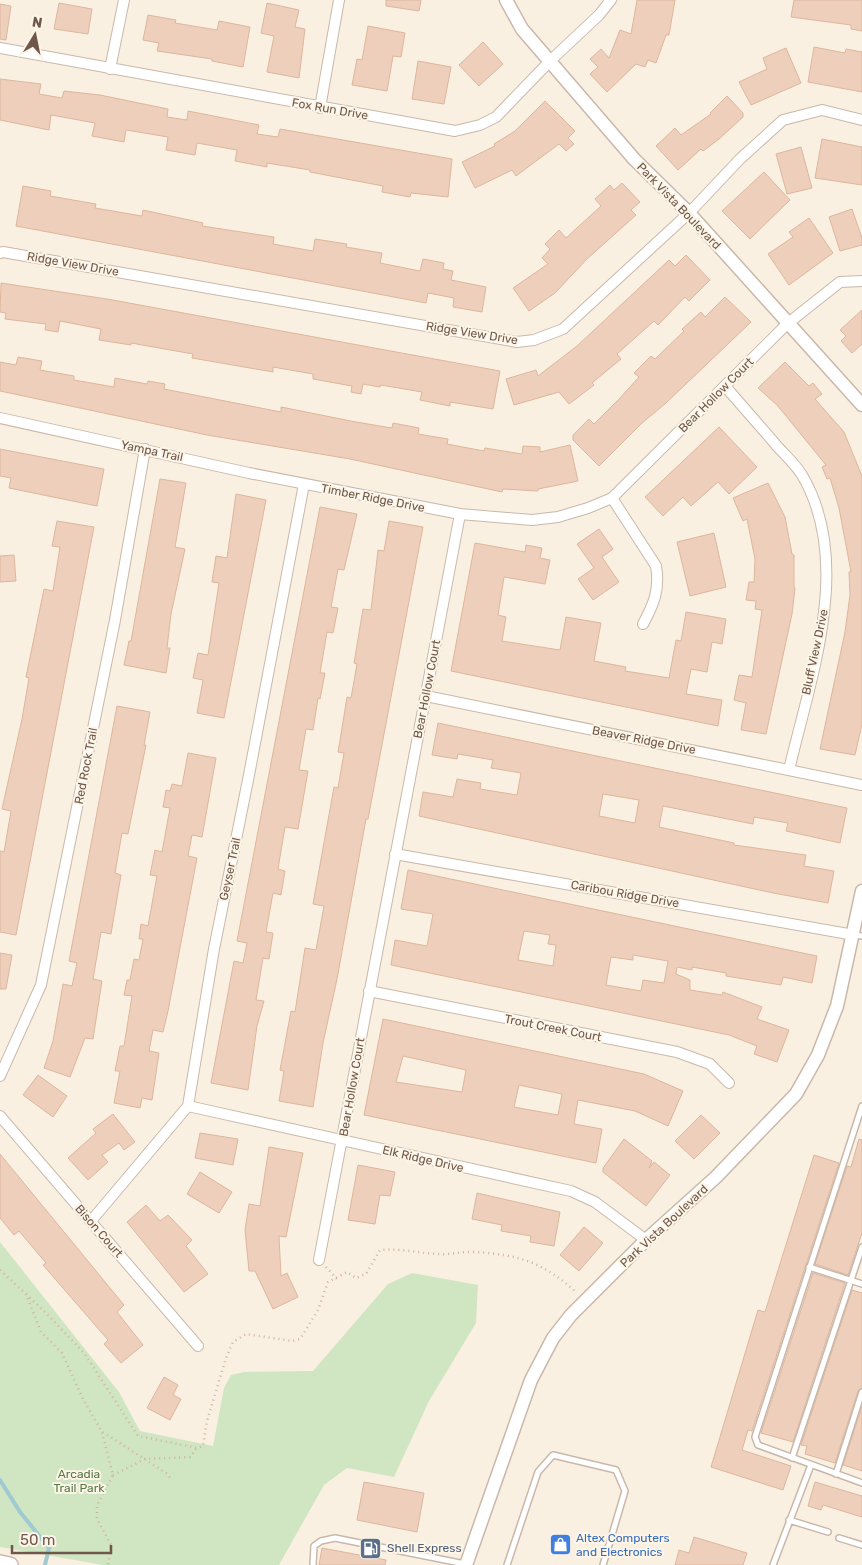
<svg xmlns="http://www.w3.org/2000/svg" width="862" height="1565" font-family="Rubik,sans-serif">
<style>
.green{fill:#d0e5c2}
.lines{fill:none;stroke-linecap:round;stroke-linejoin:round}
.stream{stroke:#9fcad2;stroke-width:4}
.building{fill:#edcfbc;stroke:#deb69d;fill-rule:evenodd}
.service-casing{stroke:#c9b8aa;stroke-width:8}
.minor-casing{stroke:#c9b8aa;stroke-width:12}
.tertiary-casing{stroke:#c9b8aa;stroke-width:15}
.secondary-casing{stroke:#cebaaa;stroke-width:18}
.path{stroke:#d1b39f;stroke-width:2.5;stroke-dasharray:1 4;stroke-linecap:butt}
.service{stroke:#fff;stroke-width:5}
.minor{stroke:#fff;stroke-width:10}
.tertiary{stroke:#fff;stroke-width:12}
.secondary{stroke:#fff;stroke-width:15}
.labels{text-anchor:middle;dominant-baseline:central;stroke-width:4;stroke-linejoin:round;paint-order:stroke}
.street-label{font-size:12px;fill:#6f584b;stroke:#fdf5e7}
.park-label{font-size:12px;fill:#557a47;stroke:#fdf5e7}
.shop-label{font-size:12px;fill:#366cbe;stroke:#fdf5e7;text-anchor:start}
.service-label{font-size:12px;fill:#4e5e75;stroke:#fdf5e7;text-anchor:start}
</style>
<rect width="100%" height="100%" fill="#faf0e2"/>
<path class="green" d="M0,1242l119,150 21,39 73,15 11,-58 7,-13 13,-3 69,-1 75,-87 24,-11 66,12 -2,38 -47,78 -35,76 -47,-9 -23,17 -45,80h-176l-103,-18z"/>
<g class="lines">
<path class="stream" d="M0,1480l20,32 29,36 -4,17"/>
</g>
<path class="building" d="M386,0h35l-2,11 -33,-5z
M637,0h38l-6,35h-3l-10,28 -8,-3 -3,7 -9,-3 -29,28 -17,-18 8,-7 -8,-8 11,-10 8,9 11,-28 11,4z
M794,0h68v31l-11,-2v-4l-60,-8z
M59,3l33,6 -4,25 -34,-5z
M267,3l32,7 -4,17 10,2 -6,49 -32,-6 7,-36 -13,-3z
M0,4l11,2 -5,34 -6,-1z
M148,15l28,5 -1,3 42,7 2,-9 31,6 -7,40 -31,-6v-2l-55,-8 2,-8 -16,-3z
M368,26l37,7 -4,24 -8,-1 -6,35 -35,-6 5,-26 5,1z
M483,42l20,22 -24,22 -20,-21z
M814,47l31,6 1,-4 16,3v40l-54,-10z
M786,48l15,35 -50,22 -12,-23 28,-13 -4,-11z
M418,61l33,6 -7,37 -32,-5z
M0,79l41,5 -2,10 23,4 2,-7 36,4 68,14 -1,8 20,3 1,-9 71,14 -2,9 21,3 2,-8 172,30 -4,38 -37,-4 -1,4 -28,-5 1,-6 -73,-14v-2l-43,-7v4l-32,-6 2,-11 -40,-7 -2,12 -29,-5 2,-13 -42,-7 -2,12 -32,-6 3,-13 -44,-8 -2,15 -49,-10z
M727,96l16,17v4l-24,22 -16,12 -2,-2 -23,21 -22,-24 19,-18 6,7 30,-21 -1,-1z
M545,101l30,30 -7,7 6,6 -8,7 -7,-7 -43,32 -4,-6 -37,18 -13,-26 33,-16 -1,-2 21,-13z
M822,139l40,8v38l-47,-7z
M801,147l11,41 -25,6 -11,-40z
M764,172l26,28 -40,39 -28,-28z
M622,183l18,19 -9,8 5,5 -49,44 -32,34 -26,18 -16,-23 35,-24 -6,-6 8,-9 -5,-5 14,-14 7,8 35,-32 -6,-7 15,-14 4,5z
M23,186l28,5 -1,5 46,8 -1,4 47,8 1,-6 60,13 -1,3 72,11 -1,7 40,7 2,-12 32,5 -1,3 36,6 -2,10 40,8 3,-12 21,4 -1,6 10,2 -2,9 35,7 -4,25 -29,-5 1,-9 -26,-5 -2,10 -410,-77z
M852,209l10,29v7l-22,6 -11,-34z
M809,218l24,35 -44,32 -21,-31 25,-17 -4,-5z
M686,255l24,25 -21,21 -4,-4 -27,28 -4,-4 -37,33 4,5 -29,24 2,2 -25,19 -10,-12 -45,13 -8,-26 30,-9 2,6 39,-30 92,-86 6,6z
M1,283l106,16 393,72 -7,38 -43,-7v4l-30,-6 2,-8 -41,-7 -1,2 -17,-3 -2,10 -10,-2 1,-6 -39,-7v-5l-40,-7v5l-81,-14 1,-4 -62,-11v2l-32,-5 2,-11 -41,-8 -2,11 -13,-2 1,-6 -41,-5 1,-6 -6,-1z
M725,297l26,25 -85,81 -24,20 -43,43 -26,-26v-5l16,-16 5,5 25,-25 20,-22 -5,-4 17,-17 4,3 29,-28 -2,-2 19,-17 4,5z
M862,310v34l-10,9 -11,-12 5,-5 -6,-6z
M18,357l24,4 -2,9 34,6v4l40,7 1,-9 32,6 1,-3 17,3 -1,5 117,23v-5l75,15 36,6 1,-5 26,5 -1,6 30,5 -1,5 37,7 1,-3 37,6 1,-8 17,1v5l30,-7 8,36 -40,8v2l-35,-2 -1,3 -152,-33 -143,-24 -207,-44v-29l16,3z
M785,362l24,24 4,-3 9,11 -7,5 29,33 18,44v248l-7,31 -35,-6 25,-117 5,-37 -1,-23h2l-12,-64 -9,-30 -3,1 -5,-12 4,-2 -49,-60 -19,-17z
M719,427l38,40 -28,27 -11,-12 -27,24 -8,-9 -20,19 -18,-19z
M0,449l104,20 -7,37 -88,-18 2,-10 -11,-2z
M160,479l26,4 -11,64 10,2 -14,65 -4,34h3l-4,25 -42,-8 5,-24h2z
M768,483l17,34 7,37 2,1v32l1,1 -3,26 -26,120 -25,-4 5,-27 -12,-3 5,-25 13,2 10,-67 -7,-1 1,-8 -10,-1 3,-18h5l1,-23 -8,-40 -4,2 -10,-23z
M236,494l30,6 -42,218 -27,-5 6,-33 -10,-2 5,-25 10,2 11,-72 -7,-1 4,-26 11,2z
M320,507l37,7 -13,56 -6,-1 -7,38 7,1 -5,25 -6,-1 -7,41h5l-5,26 -2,-1 -5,32 -7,-1 -7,41 9,1 -10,58 -13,-2 -7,42 7,2 -4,24 -8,-2 -7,39 7,1 -4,26 -6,-1 -7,42 8,1 -7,25 -9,64 -37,-7 23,-122 9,2 4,-20 -10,-2z
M57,521l37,6 -78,408 -16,-3v-81l4,1 7,-41 -9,-2 20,-90 7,-41 -3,-1 18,-88 9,2 7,-44 -8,-1z
M389,521l34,6 -55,292h-2l-29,160 -14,64 -10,64 -34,-6 5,-30 -4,-1 11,-59 4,1 10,-64 11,2 8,-44 -11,-2 21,-117 4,1 6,-35 -6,-1 5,-30 4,-25 4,1 6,-34 -3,-1 9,-54 8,1 7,-60 6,1z
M599,529l14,20 -11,8 17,25 -26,18 -15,-21 16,-11 -17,-24z
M714,533l12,54 -36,9 -13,-54z
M475,543l50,9 1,-7 16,3 -2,10 10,2 -5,24 -41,-7 -6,38 8,2 -4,24 58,9 6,-33 35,6 -7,38 32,6 -1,4 44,7 7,-38 5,1 5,-29 40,7 -4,25 -10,-2 -5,30 -16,-3 -5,25 36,6 -4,26 -267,-55z
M14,555l2,26 -16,1v-26z
M117,706l33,6 -6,33h2l-18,89 -6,-1 -7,40 6,2 -10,59 -10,-2 -8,47 9,2 -9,58 -8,-1 -15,39 -26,-9 9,-27 10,-57 9,2 5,-23 -8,-2z
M438,723l409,85 -7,35 -54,-12 2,-8 -34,-6 -1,7 -90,-18 -4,21 75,16v2l72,10 -2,11 30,5 -6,32 -55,-10 -354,-77 4,-24 30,5 4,-18 24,4 -1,6 37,6 4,-22 -30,-5 2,-8 -35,-6 -1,5 -25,-4zM603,794l36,6 -4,23 -36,-7z
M188,753l28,5 -14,79 -10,-2 -4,21 9,2 -29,153 -5,21 -10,-2 -4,21 10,2 -7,47 -10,-2 -2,10 -26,-5 6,-32h-5l5,-25h4l8,-50 -8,-1 3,-15h3l4,-21 5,1 4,-21h-4l2,-15 7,2 2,-11 7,-39 -7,-1 5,-25 7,2 8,-44 -7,-1 3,-17 4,1 2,-7 10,2z
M408,870l409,86 -5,27 -29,-6 -2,8 -55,-9v-3l-34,-6v3l-15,-3 -1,7 14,6v10l32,5 1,-3 39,15 -5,12 32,11 -12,32 -23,-8 3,-8 -28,-11 -338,-70 4,-25 32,6 6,-32 -32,-5zM524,931l26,4 -2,9 8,1 -3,21 -35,-6zM633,955l35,6 -4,22 -21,-3 -2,11 -35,-6 5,-28 22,3z
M0,953l12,2 -6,34h-6z
M383,1019l261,55 39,17 -15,35 -33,-15 -57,-11 -4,24 28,5 -6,34 -232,-48zM403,1056l63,14 -4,22 -66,-10zM519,1085l43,9 -4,21 -44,-8z
M38,1075l29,21 -14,21 -30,-22z
M113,1114l22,28 -11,8 -5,-7 -17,12 6,7 -20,18 -20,-22 28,-25 -3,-4z
M701,1115l19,18 -26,26 -19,-18z
M200,1133l38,6 -5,26 -38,-7z
M624,1139l28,22 -3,7 5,-6 16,13 -24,31 -43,-34v-4z
M859,1139l3,1v93l-14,42 -33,-11 32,-98 4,1z
M269,1147l34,6 -17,84 -7,-1 2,40 6,-3 11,24 -25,12 -18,-38h-6l-4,-41 4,-26 11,2z
M0,1154l124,151 -7,7 26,33 -22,18 -17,-19 4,-4 -65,-75 3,-2 -27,-32 -5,4 -14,-17z
M814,1155l25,8 -87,268 -4,-1 -6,20 49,16 -8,24 -72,-23 47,-157 7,2z
M358,1165l37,7 -5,24 -10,-1 -5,29 -27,-4z
M200,1172l32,20 -13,21 -32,-19z
M477,1193l83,19 -6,34 -24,-4 1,-6 -30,-5 1,-6 -30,-6z
M146,1205l14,16 8,-6 24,25 -6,6 22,28 -24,18 -57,-70z
M584,1227l19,16 -24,28 -19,-16z
M813,1273l32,10 -52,159 -32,-9z
M852,1290l10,3v95l-4,3 -23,72 -30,-9 2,-8 -6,-1z
M164,1377l14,8 -5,10 8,4 -11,21 -23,-12z
M862,1406v65l-19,-6z
M364,1482l60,11 -7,39 -60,-12z
M815,1482l47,14v21l-39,-12 -2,5 -13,-4z
M694,1537l53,16 -4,12h-68l4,-15 10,3z
M322,1548l64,12 -1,5h-66z"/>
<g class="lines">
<defs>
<path id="service" d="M854,935l8,1
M862,1106l-107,331 3,8 104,38
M809,1267l53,17
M792,1458l70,-211
M836,1474l26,-82
M789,1520l39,12
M839,1538l23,7
M313,1565l1,-19 7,-5 14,-3 130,26
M507,1565l31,-93 15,-17 63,15 9,21 -22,74
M773,1565l38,-100"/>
<path id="minor" d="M0,48l455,83 25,-6 16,-8 54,-56 49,-46 12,-15
M110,69l14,-69
M320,108l19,-108
M0,253l3,-1 514,90 17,-2 29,-11 126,-116 51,-54 43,-39 39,-10 40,10
M725,386c17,20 35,40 52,60 8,9 19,19 25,29 52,88 8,204 -13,295
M0,418l249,55 211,41 72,6 26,-3 30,-9 24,-10 175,-174 53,-42 22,-1
M612,498l44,68c4,23 -2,38 -13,58
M426,696l436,89
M395,854l459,81
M369,991l308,61 33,12 19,19
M0,1076l41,-91 74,-365 30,-171
M188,1106l383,85 24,11 51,38
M0,1116l198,230
M91,1221l97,-115 26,-157 35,-174 55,-291
M319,1260l141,-746"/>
<path id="tertiary" d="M506,0l16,29 112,130 55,54 173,192
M466,1565l65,-185 22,-42 18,-23 75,-75 70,-63 80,-83 22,-39 19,-49 25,-115"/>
<path id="secondary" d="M0,1563l10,2"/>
</defs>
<use href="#service" class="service-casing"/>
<use href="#minor" class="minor-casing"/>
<use href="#tertiary" class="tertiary-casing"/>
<use href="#secondary" class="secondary-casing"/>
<path class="path" d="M326,1267l11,12
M0,1270l26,24 15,38 21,21 21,46 19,33 11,43 -16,30v14l14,26 -3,20
M26,1294l22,21 36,38 54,83 59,12 6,-2 4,-25 19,-63 7,-16 13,-8 46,7 8,-2 18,-29 10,-28 19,-10 9,6 10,-4 14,-24c20,-2 38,3 58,4 13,1 25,-3 38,-2 45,3 68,11 101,41
M103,1432l63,41 6,7
M113,1475l32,-16 45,-2 6,-8"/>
<use href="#service" class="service"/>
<use href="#minor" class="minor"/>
<use href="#tertiary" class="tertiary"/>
<use href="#secondary" class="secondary"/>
</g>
<defs>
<symbol id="shop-square" viewBox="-11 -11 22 22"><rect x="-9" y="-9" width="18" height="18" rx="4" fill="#3f7fe0" stroke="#fdf5e7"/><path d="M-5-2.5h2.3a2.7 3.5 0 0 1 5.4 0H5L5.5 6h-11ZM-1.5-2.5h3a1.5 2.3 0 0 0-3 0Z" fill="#fff"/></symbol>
<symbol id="fuel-square" viewBox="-11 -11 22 22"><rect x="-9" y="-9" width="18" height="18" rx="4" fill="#5c6f8a" stroke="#fdf5e7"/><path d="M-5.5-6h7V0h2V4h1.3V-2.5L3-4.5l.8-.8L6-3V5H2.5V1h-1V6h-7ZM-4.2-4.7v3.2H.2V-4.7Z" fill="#fff"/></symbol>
</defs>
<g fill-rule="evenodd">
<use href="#shop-square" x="548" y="1532" width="25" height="25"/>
<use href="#fuel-square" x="358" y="1536" width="25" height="25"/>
</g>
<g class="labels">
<g class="street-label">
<text transform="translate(330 109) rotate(10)">Fox Run Drive</text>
<text transform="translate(679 206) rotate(46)">Park Vista Boulevard</text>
<text transform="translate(73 264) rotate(10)">Ridge View Drive</text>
<text transform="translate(472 333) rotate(9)">Ridge View Drive</text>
<text transform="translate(716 395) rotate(-45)">Bear Hollow Court</text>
<text transform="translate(152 451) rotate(12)">Yampa Trail</text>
<text transform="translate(373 498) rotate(11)">Timber Ridge Drive</text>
<text transform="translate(815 652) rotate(-78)">Bluff View Drive</text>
<text transform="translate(427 689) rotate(-79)">Bear Hollow Court</text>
<text transform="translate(644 740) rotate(11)">Beaver Ridge Drive</text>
<text transform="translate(86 766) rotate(-79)">Red Rock Trail</text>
<text transform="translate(230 869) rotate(-78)">Geyser Trail</text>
<text transform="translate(625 894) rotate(10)">Caribou Ridge Drive</text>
<text transform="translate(553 1028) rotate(11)">Trout Creek Court</text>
<text transform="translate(352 1087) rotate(-80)">Bear Hollow Court</text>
<text transform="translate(423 1159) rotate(13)">Elk Ridge Drive</text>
<text transform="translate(664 1226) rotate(-43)">Park Vista Boulevard</text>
<text transform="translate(99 1231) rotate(49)">Bison Court</text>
</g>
<g class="park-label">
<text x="79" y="1474">Arcadia<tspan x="79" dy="14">Trail Park</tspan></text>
</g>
<g class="shop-label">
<text x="576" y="1538">Altex Computers<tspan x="576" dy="14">and Electronics</tspan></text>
</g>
<g class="service-label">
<text x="387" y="1548">Shell Express</text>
</g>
</g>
<g transform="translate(35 35) rotate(10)" stroke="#fdf5e7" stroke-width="4" paint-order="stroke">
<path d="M0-4L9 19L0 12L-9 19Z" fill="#6f584b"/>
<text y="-8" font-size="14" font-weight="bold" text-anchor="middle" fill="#6f584b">N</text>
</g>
<path d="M12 1545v8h99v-8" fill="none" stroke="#6f584b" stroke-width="2.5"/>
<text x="20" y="1545" font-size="15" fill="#6f584b" stroke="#fdf5e7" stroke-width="4" paint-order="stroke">50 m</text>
</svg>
